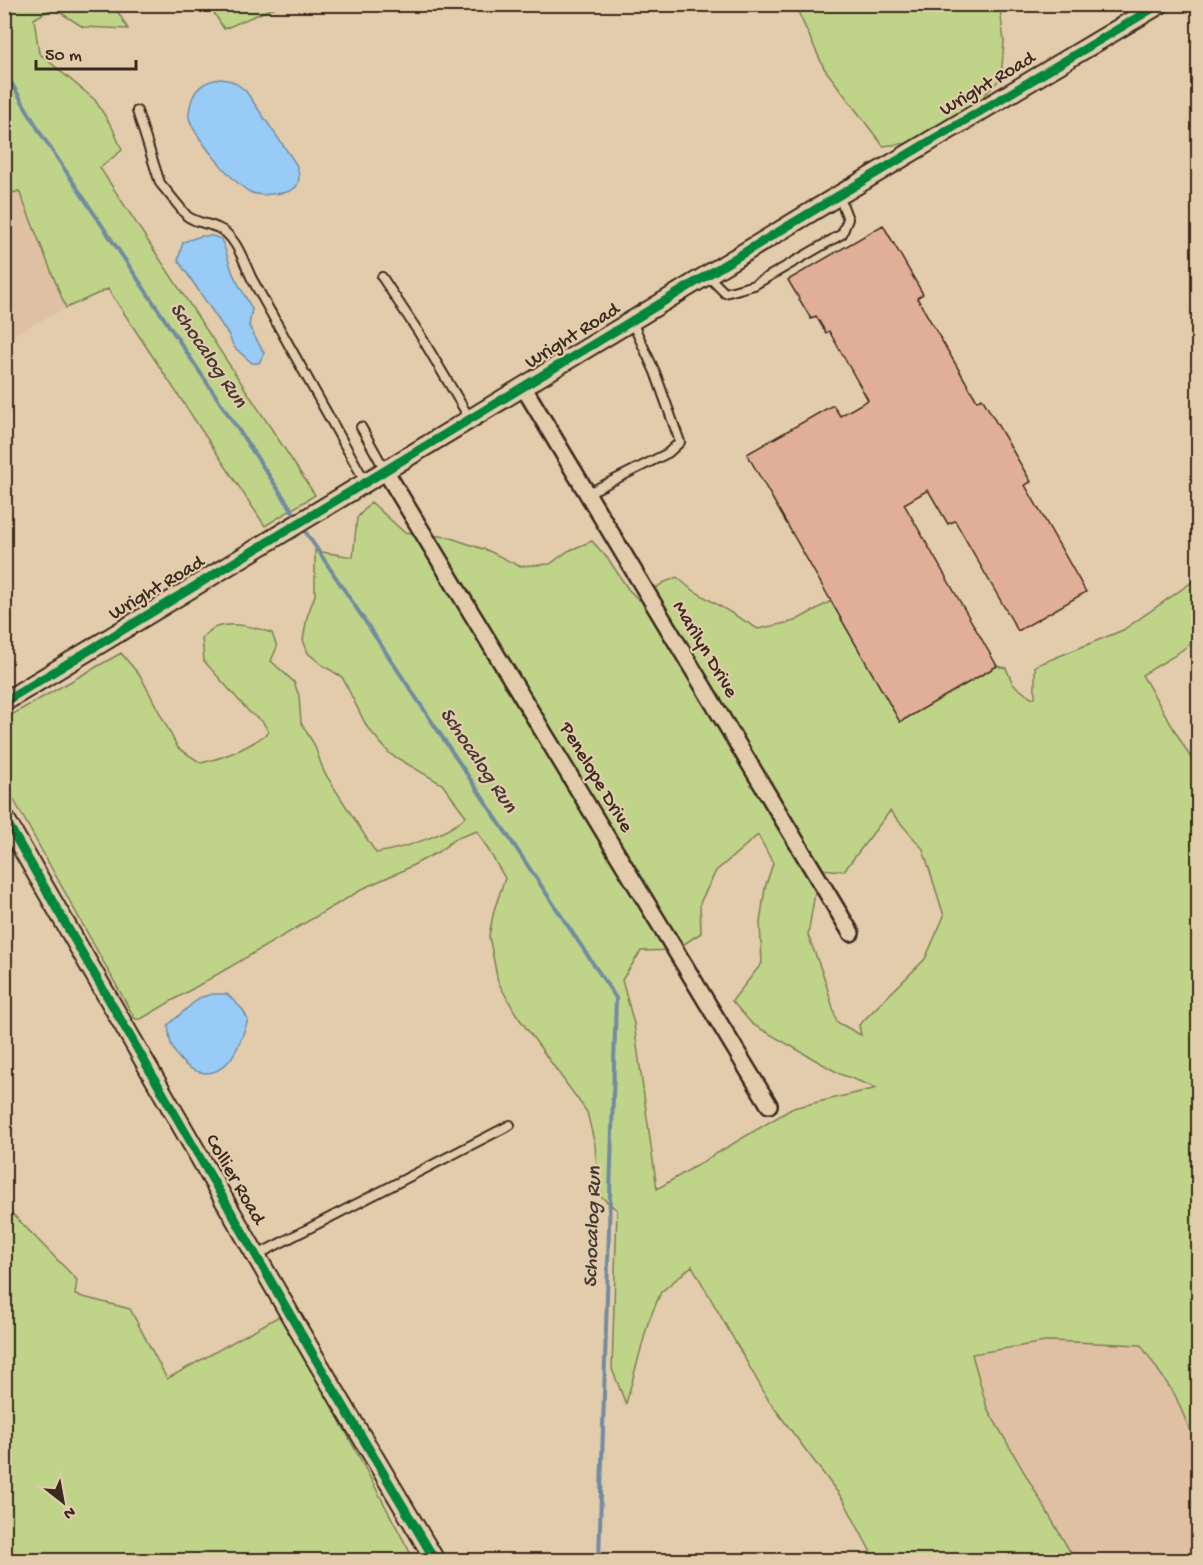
<svg xmlns="http://www.w3.org/2000/svg" width="1203" height="1565" font-family="'Gochi Hand',sans-serif">
<style>
.built{fill:#dfc0a3}
.green{fill:#bfd389;stroke:#7d7e54;stroke-width:1.5;fill-rule:evenodd}
.water{fill:#98ccf6;stroke:#738ba0;stroke-width:1.5}
.lines{fill:none;stroke-linecap:round;stroke-linejoin:round}
.stream{stroke:#738ba0;stroke-width:4}
.building{fill:#e1ae97;stroke:#3b2a1e;stroke-width:1.5}
.service-casing{stroke:#3b2a1e;stroke-width:12}
.minor-casing{stroke:#3b2a1e;stroke-width:20}
.tertiary-casing{stroke:#3b2a1e;stroke-width:22}
.service{stroke:#e3ccac;stroke-width:8}
.minor{stroke:#e3ccac;stroke-width:15}
.tertiary{stroke:#e3ccac;stroke-width:18}
.cycleway-casing{stroke:#e3ccac;stroke-width:13}
.cycleway{stroke:#00873e;stroke-width:9}
.labels{text-anchor:middle;dominant-baseline:central;stroke-width:4.5;stroke-linejoin:round;paint-order:stroke}
.street-label{font-size:20px;fill:#3b2a1e;stroke:#e3ccac}
.water-label{font-size:21px;font-style:italic;fill:#443a34;stroke:#e3ccac}
</style>
<rect width="100%" height="100%" fill="#e3ccac"/>
<filter id="ink" filterUnits="userSpaceOnUse"><feTurbulence type="fractalNoise" baseFrequency=".0167" numOctaves="2"/><feDisplacementMap in="SourceGraphic" scale="12" xChannelSelector="R" yChannelSelector="G"/><feConvolveMatrix kernelMatrix="1 2 1 2 8 2 1 2 1" color-interpolation-filters="sRGB"/></filter>
<g filter="url(#ink)">
<path class="built" d="M18,191l48,117 -61,31v-144z
M1051,1341l90,4 34,50 23,54v111h-123l-88,-152 -15,-54z"/>
<path class="green" d="M5,4l109,1 14,24 -45,-2 -30,-19 -19,11 5,34 56,47 17,27 10,23 -22,18 215,327 -50,31 -157,-237 -42,19 -47,-117 -14,4z
M209,5h71l-56,24z
M795,5h201l4,4 4,33 -3,36 -23,24 -68,41 -27,3 -59,-78z
M371,502l33,30 44,5 41,14 30,15 31,-2 18,-13 24,-10 17,19 19,29 11,11 24,-17 14,-6 14,12 67,40 37,-8 36,-20 69,121 97,-56 9,2 7,16 18,14h4v-32l88,-36 75,-52v60l-24,18 -32,19 56,95v679l-23,-54 -34,-50 -90,-4 -79,13 15,54 88,152h-200l-31,-59 -75,-100 -77,-135 -31,26 -13,31 -22,81 -14,-35 5,-159 -18,-15 -4,-50 -8,-33 -71,-98 -18,-32 -9,-46 5,-26 11,-32 -28,-47 -22,8 -17,13 -36,19 -34,15 -227,133h-6l-130,-235 -1,-65 117,-66 20,24 37,71 23,15c25,-6 48,-15 68,-31l-7,-11 -12,-8 -46,-52 -2,-23c4,-3 8,-8 12,-10 17,-7 42,-1 58,5l5,14 -6,14 23,21 5,14 2,27 13,21 10,28 52,81c24,-4 73,-18 90,-37l-24,-32 -52,-30 -23,-27 -25,-50 -20,-12 -14,-12 -5,-13 4,-23 8,-22v-44l38,6 4,-39zM890,811l33,38 21,67 -19,43 -66,66 2,10 -24,-13 -13,-45 -16,-42 11,-66 25,2zM758,835l15,28 -8,25 -5,35 2,40 -30,38 20,23 88,50 37,14 -84,20 -136,81 -23,-165 -12,-44 19,-29 34,-1 26,-17 -1,-30 16,-32z
M4,1205l73,75 -2,15 55,14 37,70 116,-65 131,246h-409z"/>
<path class="water" d="M221,79l11,2 13,9 51,74c8,23 -1,29 -24,30 -7,1 -16,1 -22,-2 -16,-8 -58,-58 -61,-75 -1,-5 2,-14 3,-18 5,-13 16,-19 29,-20z
M201,236h12l8,3 3,7 9,28 19,35 -3,17 15,27 -5,10h-7l-18,-16 -6,-13 -50,-74 5,-18z
M212,994h15l16,16 5,10c-5,14 -10,31 -20,42 -21,23 -48,6 -57,-18 -2,-6 -2,-13 -3,-19l31,-27z"/>
<g class="lines">
<path class="stream" d="M4,70l37,64 257,385
M303,528l313,470 -17,562"/>
</g>
<path class="building" d="M883,225l40,69 -6,4 60,103 5,-3 49,84 -6,3 61,107 -68,39 -63,-110 -7,3 -20,-34 -24,14 93,162 -97,56 -153,-268 86,-49 7,11 28,-16 -39,-69 -3,2 -10,-17 -5,3 -23,-39z"/>
<g class="lines">
<defs>
<path id="service" d="M137,111l23,72 27,33c9,7 21,7 31,12 18,7 26,35 34,51l114,204
M708,276l17,17 29,-8 88,-51 6,-15 -9,-23
M382,277l37,56 51,86
M361,427l24,43
M586,494l82,-41 12,-11 -25,-70 -23,-50
M257,1255l253,-130"/>
<path id="minor" d="M524,388l327,545
M386,472l383,633"/>
<path id="tertiary" d="M4,702l812,-493 344,-205
M4,817l311,541 120,202"/>
</defs>
<use href="#service" class="service-casing"/>
<use href="#minor" class="minor-casing"/>
<use href="#tertiary" class="tertiary-casing"/>
<use href="#service" class="service"/>
<use href="#minor" class="minor"/>
<use href="#tertiary" class="tertiary"/>
<defs>
<path id="cycleway" d="M4,702l812,-493 344,-205
M4,817l311,541 120,202"/>
</defs>
<use href="#cycleway" class="cycleway-casing"/>
<use href="#cycleway" class="cycleway"/>
</g>
</g>
<g class="labels">
<g class="street-label">
<text transform="translate(988 85) rotate(-31)">Wright Road</text>
<text transform="translate(573 337) rotate(-32)">Wright Road</text>
<text transform="translate(157 589) rotate(-31)">Wright Road</text>
<text transform="translate(704 650) rotate(59)">Marilyn Drive</text>
<text transform="translate(595 778) rotate(59)">Penelope Drive</text>
<text transform="translate(234 1180) rotate(60)">Collier Road</text>
</g>
<g class="water-label">
<text transform="translate(207 356) rotate(56)">Schocalog Run</text>
<text transform="translate(477 761) rotate(56)">Schocalog Run</text>
<text transform="translate(594 1227) rotate(-88)">Schocalog Run</text>
</g>
</g>
<rect width="1203" height="1565" fill="none" stroke="#e3ccac" stroke-width="24"/>
<rect x="12" y="12" width="1179" height="1541" fill="none" stroke="#3b2a1e" stroke-width="2" filter="url(#ink)"/>
<g transform="translate(63 1502) rotate(149)" stroke="#e3ccac" stroke-width="4.5" paint-order="stroke">
<path d="M0-4.5L10 22L0 15L-10 22Z" fill="#3b2a1e"/>
<text y="-9" font-size="16" font-weight="bold" text-anchor="middle" fill="#3b2a1e">N</text>
</g>
<path d="M36 60v9h100v-9" fill="none" stroke="#3b2a1e" stroke-width="3"/>
<text x="45" y="60" font-size="18" fill="#3b2a1e" stroke="#e3ccac" stroke-width="4.5" paint-order="stroke">50 m</text>
</svg>
